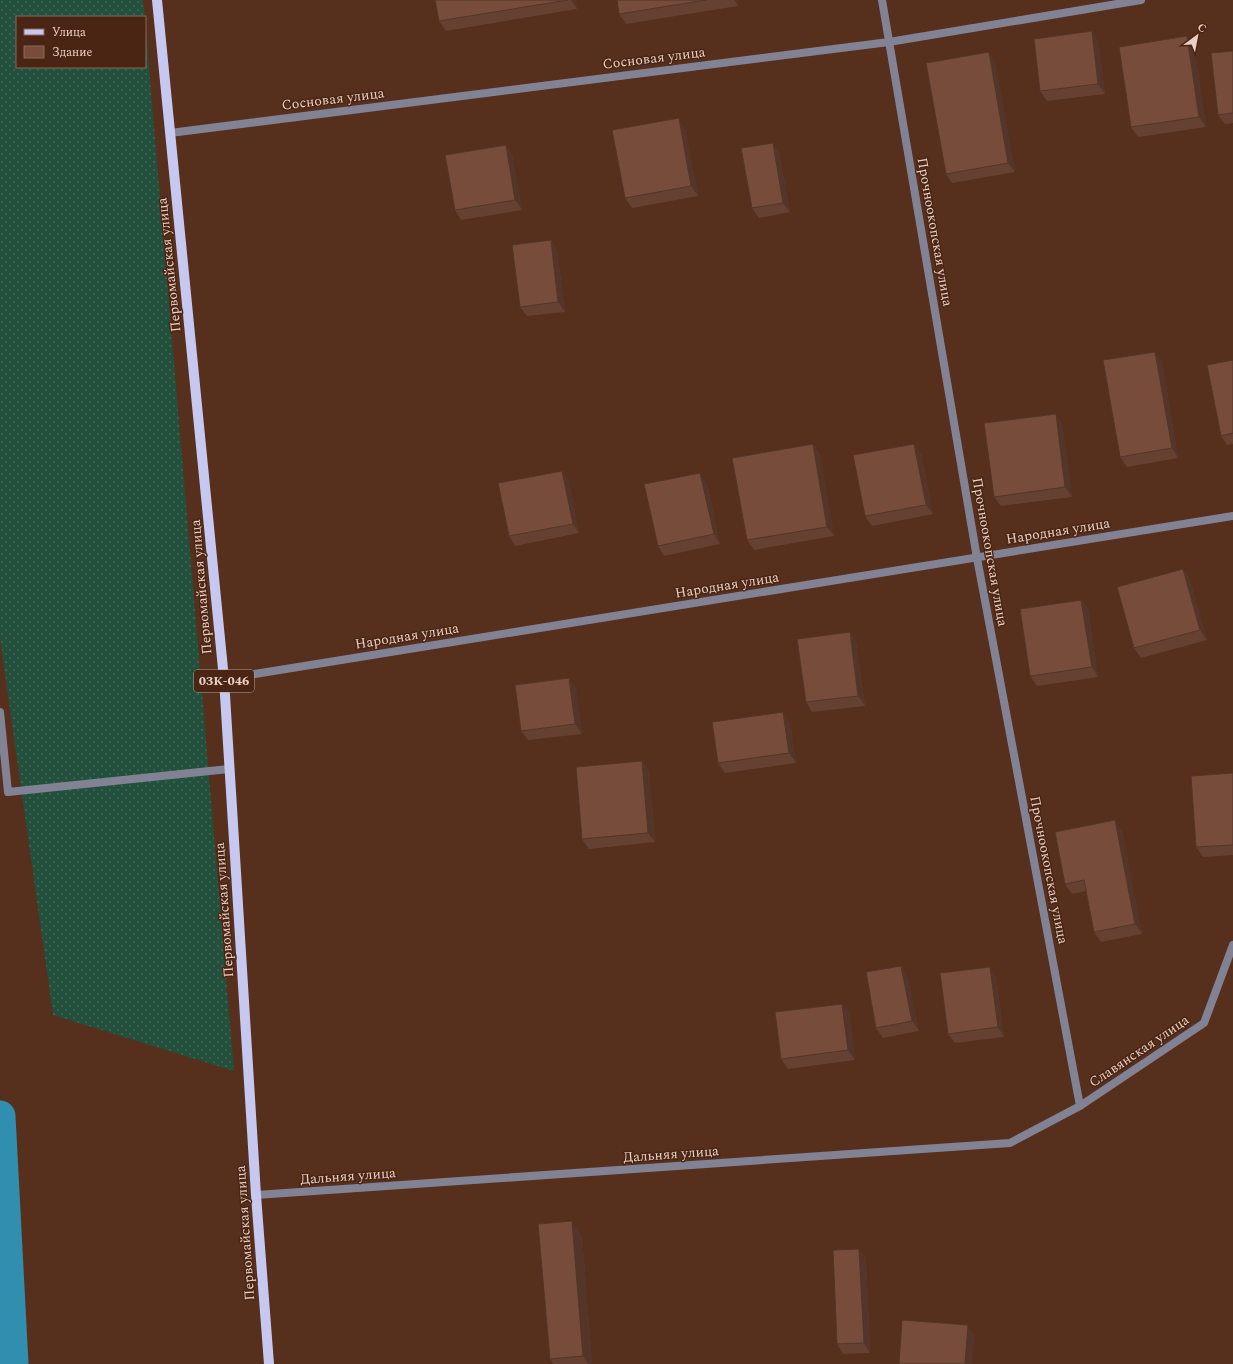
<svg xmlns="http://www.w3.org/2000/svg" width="1233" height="1364" font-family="Spectral,serif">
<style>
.garden{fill:url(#garden-dots)}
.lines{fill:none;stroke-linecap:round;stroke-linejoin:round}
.canal{stroke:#308faf;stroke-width:31}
.street{stroke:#828295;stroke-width:8}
.primary{stroke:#c7c8f0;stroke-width:10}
.wall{fill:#664132}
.shaded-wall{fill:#533529}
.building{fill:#774c3a;stroke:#533529}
.labels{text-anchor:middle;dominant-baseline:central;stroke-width:3;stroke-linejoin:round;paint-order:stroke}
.shield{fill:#4b2513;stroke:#ba9d90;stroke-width:1}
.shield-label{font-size:13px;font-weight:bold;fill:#e9d0c5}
.street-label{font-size:14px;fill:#e9d0c5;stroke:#4b2513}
</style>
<defs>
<pattern id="garden-dots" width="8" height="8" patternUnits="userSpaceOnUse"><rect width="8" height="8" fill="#22503d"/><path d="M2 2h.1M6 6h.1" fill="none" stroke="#426858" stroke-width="1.8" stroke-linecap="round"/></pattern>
</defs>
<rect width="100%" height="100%" fill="#562f1d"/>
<path class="garden" d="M0,0h143l2,17h-128v50h128v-47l89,1051 -181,-56 -53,-377z"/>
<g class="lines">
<path class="canal" d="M0,1116l13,248"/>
<path class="street" d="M882,0l95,558 103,548
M170,133l719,-91 252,-42
M224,679l1009,-163
M0,712l8,80 221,-23
M256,1195l754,-52 70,-37 124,-83 29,-78"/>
<path class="primary" d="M157,0l67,679 32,516 13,169"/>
</g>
<path class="wall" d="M435,0h141l1,9 -131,22 -7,-10z
M617,0h120l1,6 -112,18 -7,-10z
M1092,31l6,10 7,53 -58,7 -7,-10z
M1194,46l12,81 -68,10 -7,-10z
M1233,51v72l-8,1 -7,-9z
M989,52l6,10 20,110 -63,11 -6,-9z
M685,128l13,68 -66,12 -7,-10z
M506,145l6,10 10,55 -61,10 -6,-10z
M779,152l11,60 -31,6 -7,-10z
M551,240l6,10 8,62 -38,4 -7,-9z
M1233,360v84l-6,1 -6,-9z
M1162,361l16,97 -51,9 -7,-10z
M1062,423l10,74 -71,9 -7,-9z
M813,444l7,10 14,82 -80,14 -7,-10z
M921,453l12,61 -61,12 -7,-10z
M562,471l7,10 10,52 -64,13 -6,-10z
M707,483l13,61 -56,12 -6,-10z
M1183,569l7,10 17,61 -66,18 -7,-10z
M1081,600l7,9 10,68 -61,9 -7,-10z
M850,632l6,10 9,64 -53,6 -6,-10z
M569,678l7,10 6,46 -54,6 -7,-9z
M790,722l6,41 -71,10 -7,-10z
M642,761l7,10 6,71 -66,7 -7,-10z
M1233,773v82l-30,2 -7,-10z
M1122,830l20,104 -41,8 -7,-10 -8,-41 -14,3 -7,-10z
M901,966l6,9 12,56 -36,7 -7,-10z
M990,967l6,10 8,60 -49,6 -7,-9z
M842,1004l7,9 6,47 -67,9 -7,-10z
M582,1236l10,128h-39l-3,-5z
M859,1249l7,9 4,95 -27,1 -6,-10z"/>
<path class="shaded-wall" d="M571,0h5l1,9z
M734,0h3l1,6z
M1092,31l6,10 7,53 -7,-10z
M1187,36l7,10 12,81 -7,-10z
M989,52l6,10 20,110 -7,-9z
M679,118l6,10 13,68 -7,-10z
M773,143l6,9 11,60 -7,-9z
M506,145l6,10 10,55 -7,-10z
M551,240l6,10 8,62 -7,-10z
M1155,352l7,9 16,97 -6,-10z
M1056,414l6,9 10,74 -7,-10z
M813,444l7,10 14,82 -7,-9z
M914,444l7,9 12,61 -7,-9z
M562,471l7,10 10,52 -6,-9z
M700,473l7,10 13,61 -6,-10z
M1183,569l7,10 17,61 -7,-10z
M1081,600l7,9 10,68 -6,-10z
M850,632l6,10 9,64 -7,-10z
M569,678l7,10 6,46 -7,-10z
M783,712l7,10 6,41 -7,-10z
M642,761l7,10 6,71 -7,-9z
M1115,820l7,10 20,104 -7,-10z
M901,966l6,9 12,56 -7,-10z
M990,967l6,10 8,60 -6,-10z
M842,1004l7,9 6,47 -7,-10z
M572,1221l10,15 10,128h-4l-5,-8z
M859,1249l7,9 4,95 -6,-10z
M968,1325l7,10 -3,29h-7z"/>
<path class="building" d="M435,0h133l-129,21z
M617,0h89l-87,14z
M1092,31l6,53 -58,7 -6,-52z
M1187,36l12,81 -68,10 -12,-80z
M1233,51v62l-15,2 -7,-62z
M989,52l19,111 -62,11 -20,-111z
M679,118l12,68 -66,12 -13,-68z
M773,143l10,60 -31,5 -11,-60z
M506,145l9,55 -60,10 -10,-55z
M551,240l7,62 -38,5 -8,-62z
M1155,352l17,96 -52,9 -17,-97z
M1233,360v73l-12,3 -14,-71z
M1056,414l9,73 -71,10 -10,-74z
M813,444l14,83 -80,13 -15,-82z
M914,444l12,61 -61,11 -12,-61z
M562,471l11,53 -64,12 -11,-53z
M700,473l14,61 -56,12 -14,-62z
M1183,569l17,61 -66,18 -17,-61z
M1081,600l11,67 -62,9 -10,-67z
M850,632l8,64 -52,6 -9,-63z
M569,678l6,46 -54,7 -6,-46z
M783,712l6,41 -71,10 -6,-41z
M642,761l6,72 -66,6 -6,-72z
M1233,773v72l-37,2 -5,-71z
M1115,820l20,104 -41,8 -10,-52 -19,4 -10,-52z
M901,966l11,55 -36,7 -10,-56z
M990,967l8,60 -50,7 -8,-61z
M842,1004l6,46 -67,9 -6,-47z
M572,1221l11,135 -33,3 -12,-135z
M859,1249l5,94 -27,1 -4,-94z
M902,1320l66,5 -3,39h-66z"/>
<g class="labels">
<rect class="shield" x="194" y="670" width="60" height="22" rx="3"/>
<g class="shield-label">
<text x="224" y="681">03К-046</text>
</g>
<g class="street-label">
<text transform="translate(654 58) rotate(-7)">Сосновая улица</text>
<text transform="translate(333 99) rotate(-7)">Сосновая улица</text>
<text transform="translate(935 232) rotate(80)">Прочноокопская улица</text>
<text transform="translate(169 265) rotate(-96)">Первомайская улица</text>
<text transform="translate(1058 531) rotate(-9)">Народная улица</text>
<text transform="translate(990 552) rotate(80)">Прочноокопская улица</text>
<text transform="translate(727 585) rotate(-9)">Народная улица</text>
<text transform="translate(201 587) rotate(-95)">Первомайская улица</text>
<text transform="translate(407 636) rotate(-9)">Народная улица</text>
<text transform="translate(1049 870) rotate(79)">Прочноокопская улица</text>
<text transform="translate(224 910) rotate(-94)">Первомайская улица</text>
<text transform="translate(1139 1051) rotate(-34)">Славянская улица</text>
<text transform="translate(671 1154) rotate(-4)">Дальняя улица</text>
<text transform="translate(348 1176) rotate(-4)">Дальняя улица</text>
<text transform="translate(245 1233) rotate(-94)">Первомайская улица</text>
</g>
</g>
<rect x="16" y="16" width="130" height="52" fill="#4b2513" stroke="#8a695a"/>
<rect x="24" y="29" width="20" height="6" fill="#c7c8f0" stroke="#8a695a"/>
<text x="52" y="36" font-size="12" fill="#e9d0c5">Улица</text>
<rect x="24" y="46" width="20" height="12" fill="#774c3a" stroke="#8a695a"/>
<text x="52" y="56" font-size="12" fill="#e9d0c5">Здание</text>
<g transform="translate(1197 36) rotate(32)" stroke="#4b2513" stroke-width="3" paint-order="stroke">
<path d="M0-3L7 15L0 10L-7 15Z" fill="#e9d0c5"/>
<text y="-6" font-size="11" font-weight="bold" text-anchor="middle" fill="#e9d0c5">С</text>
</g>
</svg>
